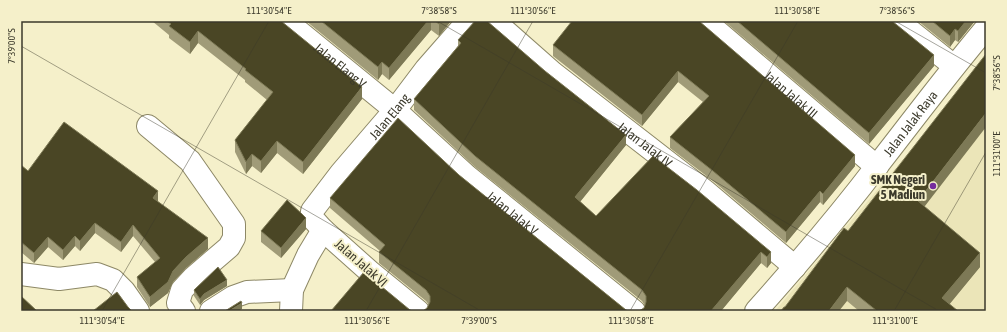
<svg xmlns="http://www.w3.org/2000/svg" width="1007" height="332" font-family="'Asap Condensed',sans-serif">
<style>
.built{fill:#ebe5b8}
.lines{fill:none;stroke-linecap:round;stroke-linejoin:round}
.street-casing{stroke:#8d8866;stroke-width:24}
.street{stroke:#fff;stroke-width:22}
.wall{fill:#a09b78}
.shaded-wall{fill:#7d7956}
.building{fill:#4a4625;stroke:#7d7956}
.ticks{fill:none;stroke:#3b392b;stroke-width:1;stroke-opacity:0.45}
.poi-dot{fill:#762b9d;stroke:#f5f0ca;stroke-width:1.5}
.labels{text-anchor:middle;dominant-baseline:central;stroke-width:4;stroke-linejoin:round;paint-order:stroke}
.street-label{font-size:13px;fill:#3b392b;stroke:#f5f0ca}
.poi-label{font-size:13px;font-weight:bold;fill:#3b392b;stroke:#f5f0ca;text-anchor:end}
.neatline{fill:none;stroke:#3b392b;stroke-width:1.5}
.ticks-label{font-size:10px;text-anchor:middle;fill:#3b392b}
</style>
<rect width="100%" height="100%" fill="#f5f0ca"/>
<path class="built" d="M986,61v250h-211z"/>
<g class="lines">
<defs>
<g id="street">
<path id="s1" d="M286,21l109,89 72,66 167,135"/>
<path id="s2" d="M494,21l59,52 152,118 90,76"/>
<path id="s3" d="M705,21l172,146"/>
<path d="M898,21l56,45"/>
<path d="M148,126l42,35 44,63v14l-5,9 -35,30 -12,13 -4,13 6,8"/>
<path d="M21,274l38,5 38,-5 16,6 11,11 14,20"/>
<path d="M211,311l22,-14 14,-5 45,-2"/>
<path d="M291,311l1,-21 16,-35 15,-25"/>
<path id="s4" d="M418,311l-49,-40 -46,-41 -9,-10 -2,-5v-4l29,-38 54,-63 31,-41 42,-48"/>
<path id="s5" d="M756,311c42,-47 83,-95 121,-145 36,-46 71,-93 109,-138"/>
</g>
</defs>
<use href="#street" class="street-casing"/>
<use href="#street" class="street"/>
</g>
<path class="wall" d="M152,21h129l81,78 -59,75 -26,-21 -16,20 -9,-7 -6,8 -11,-22v-12l32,-40 -22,-18v-2l-47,-37 -8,11 -21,-16v-3z
M306,21h145l-12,15 -8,-6 -42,50 -7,-6 -4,6z
M699,21l156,145 -32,39 -3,-3 -34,41 -73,-62 -43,-33v-11l33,-35 -25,-20 -36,44 -89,-70v-11z
M724,21h168l42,45 -65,78z
M918,21h57l-17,21 -3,-2 -5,7z
M458,40l168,105 -46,57 16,14 175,36v11l-4,5 -6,-5 -40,48h-82l5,-3 1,-2 -3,-5 -167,-134 -61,-57v-11l44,-53z
M21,165l7,6 130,30v1l50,47 -22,19 -13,14 -5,11 -18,14 -13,-20v-10l18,-15 -22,-26 -12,16 -26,-19 -15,18 -5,-5 -12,14 -15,-13 -14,16 -13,-11z
M459,175l167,135 -199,-2 2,-3 -3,-4 -47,-38v-11l1,-1 -50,-43v-10z
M924,207l56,60 -31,37 9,7h-99l-12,-10 -62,6 63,-76z
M306,229l-25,29 -20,-16v-11z
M227,286l-23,14 -4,5 -6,-9v-6z"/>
<path class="shaded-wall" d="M428,21h3v9l-42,50v-12z
M441,21h10l-12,15v-12z
M966,21h9l-17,21v-11z
M955,29v11l-5,7v-11z
M198,31v12l-8,11v-12z
M934,55v11l-65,78v-11z
M382,62v12l-4,6v-13z
M678,71v11l-36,44v-11z
M362,87v12l-59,75v-12z
M986,113v14l-68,88v-14z
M626,135v10l-51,63v-11z
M277,141v12l-16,20v-12z
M252,154v12l-6,8v-12z
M855,155v11l-32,39v-11z
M158,191v10l-5,7v-10z
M820,191v11l-34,41v-11z
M306,218v11l-25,29v-10z
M95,223v10l-15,18v-10z
M133,225v11l-12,16v-10z
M75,236v10l-12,14v-10z
M48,237v10l-14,16v-10z
M208,238v11l-22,19 -13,14 -5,11 -18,14v-10l36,-40z
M761,252v11l-40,48h-10z
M771,252v11l-4,5v-11z
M980,253v14l-36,44 -2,-13z
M227,280v6l-23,14 -4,5v-6l4,-5z
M847,287v14l-8,10h-10z
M242,303v6l-4,2h-9z"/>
<path class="building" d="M167,21h114l81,66 -59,75 -26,-21 -16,20 -9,-7 -6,8 -11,-22 38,-48 -28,-22 1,-1 -48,-38 -8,11 -21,-16 2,-2z
M321,21h107l-39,47 -7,-6 -4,5z
M435,21h6l-2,3z
M475,21h12l58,50 81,64 -51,62 21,19 57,-60 44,34 74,62 -4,5 -6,-5 -50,59h-72l5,-3 2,-6v-6l-4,-6 -167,-134 -61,-57 47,-56 -3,-3z
M572,21h127l156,134 -32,39 -3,-3 -34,41 -73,-61 -43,-34 39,-41 -31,-25 -36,44 -89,-70z
M737,21h155l42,34 -65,78z
M932,21h34l-8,10 -3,-2 -5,7z
M986,54v59l-68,88 62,52 -38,45 16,13h-81l-30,-24 -18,24h-48l3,-4h1l59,-79 4,3z
M398,118l61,57 167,135 3,1h-206l4,-3 3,-6v-6l-4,-6 -47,-38 6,-7 -55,-47z
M64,122l94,69 -5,7 55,40 -22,19 -13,14 -5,11 -18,15 -13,-20 23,-19 -27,-33 -12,17 -26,-19 -15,18 -5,-5 -12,14 -15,-13 -14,16 -13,-11v-77l7,6z
M287,200l15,14 4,4 -25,30 -20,-17z
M218,267l9,13 -23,14 -4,5 -6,-9z
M364,272l46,38 3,1h-82z
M117,292l11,15 4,4h-39z
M21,296l16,15h-16z
M241,301l1,2 -13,8h-4z"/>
<path class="ticks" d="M437,21l502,290M895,21l91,52M21,46l460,265M21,310l1,1M102,311l167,-290M366,311l167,-290M630,311l168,-290M894,311l92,-159"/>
<circle class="poi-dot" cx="933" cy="186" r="4"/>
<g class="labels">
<g class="street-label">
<text stroke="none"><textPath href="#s1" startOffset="70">Jalan Elang V</textPath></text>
<text stroke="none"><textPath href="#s3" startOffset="113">Jalan Jalak III</textPath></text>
<text stroke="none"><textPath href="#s4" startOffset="270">Jalan Elang</textPath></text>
<text stroke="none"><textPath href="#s5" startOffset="243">Jalan Jalak Raya</textPath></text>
<text stroke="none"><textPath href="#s2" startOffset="195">Jalan Jalak IV</textPath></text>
<text stroke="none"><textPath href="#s1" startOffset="297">Jalan Jalak V</textPath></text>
<text transform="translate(361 263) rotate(41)">Jalan Jalak VI</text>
</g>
<g class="poi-label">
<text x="925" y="179">SMK Negeri<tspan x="925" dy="15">5 Madiun</tspan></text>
</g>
</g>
<rect width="1007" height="332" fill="none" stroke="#f5f0ca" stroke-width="44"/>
<rect x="22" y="22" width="963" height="288" class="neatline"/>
<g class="ticks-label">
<text x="269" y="14">111°30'54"E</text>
<text x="439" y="14">7°38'58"S</text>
<text x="533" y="14">111°30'56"E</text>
<text x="797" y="14">111°30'58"E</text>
<text x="897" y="14">7°38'56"S</text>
<text transform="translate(11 46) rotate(-90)" y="4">7°39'00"S</text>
<text transform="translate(996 73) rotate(-90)" y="4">7°38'56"S</text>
<text transform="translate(996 154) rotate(-90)" y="4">111°31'00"E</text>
<text x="102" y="324">111°30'54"E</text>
<text x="367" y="324">111°30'56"E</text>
<text x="479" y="324">7°39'00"S</text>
<text x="631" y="324">111°30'58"E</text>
<text x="895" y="324">111°31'00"E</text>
</g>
</svg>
